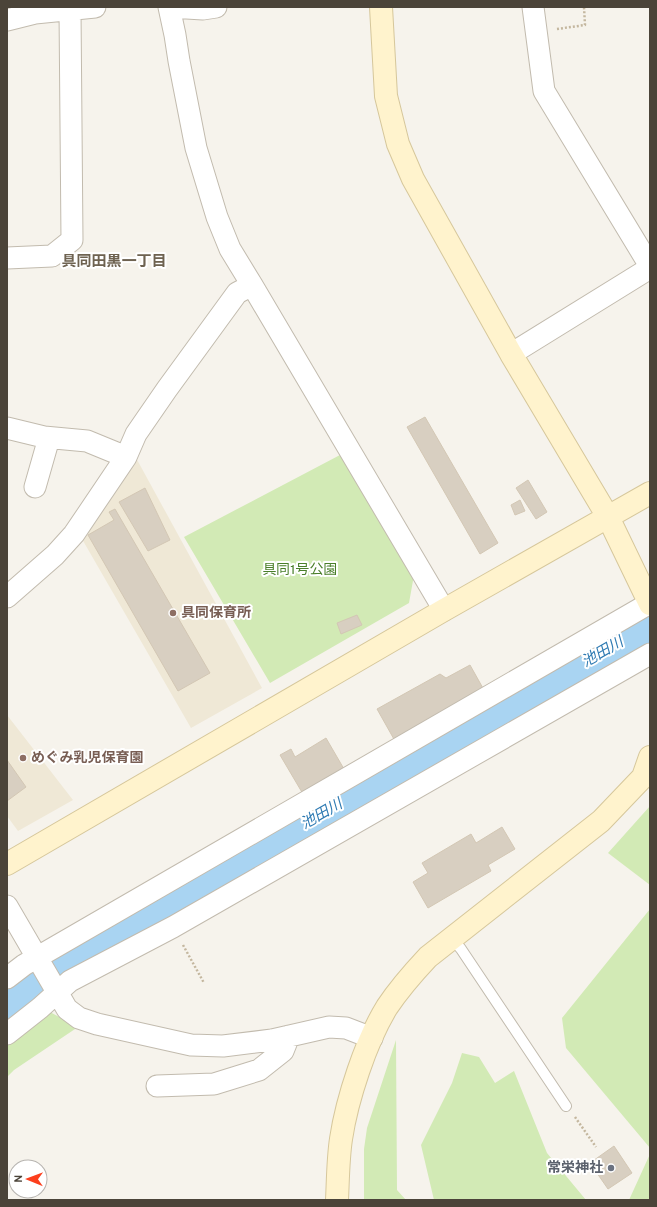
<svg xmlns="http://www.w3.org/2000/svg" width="657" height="1207" font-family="Overpass,'Noto Sans JP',sans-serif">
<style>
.education{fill:#efe8d6}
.green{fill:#d2eab5}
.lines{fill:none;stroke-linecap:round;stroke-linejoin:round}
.river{stroke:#a9d4f2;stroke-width:38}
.building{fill:#d8cfc1;stroke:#d3c7b4}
.lane-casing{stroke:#c2bbae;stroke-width:12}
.street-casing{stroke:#c2bbae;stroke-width:23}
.secondary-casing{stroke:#d6c79b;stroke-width:24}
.path{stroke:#c4b79f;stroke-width:2.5;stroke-dasharray:2 2;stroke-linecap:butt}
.lane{stroke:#fff;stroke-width:10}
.street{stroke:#fff;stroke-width:21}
.secondary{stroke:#fff3cd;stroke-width:22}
.education-dot{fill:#8d6e63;stroke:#fff;stroke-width:1.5}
.worship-dot{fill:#6b7280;stroke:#fff;stroke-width:1.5}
.labels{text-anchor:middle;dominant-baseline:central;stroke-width:4;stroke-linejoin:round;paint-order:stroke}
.park-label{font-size:14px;fill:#4a7f2a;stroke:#fff}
.education-label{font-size:14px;font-weight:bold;fill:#785e54;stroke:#fff;text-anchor:start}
.worship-label{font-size:14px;font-weight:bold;fill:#5b616d;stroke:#fff;text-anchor:end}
.neighbourhood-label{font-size:15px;font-weight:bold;fill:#6e6250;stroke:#fff}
.water-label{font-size:15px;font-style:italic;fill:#2e7ab2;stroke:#fff}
</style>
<rect width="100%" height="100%" fill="#f6f3ec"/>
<path class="education" d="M135,456l127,232 -71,40 -109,-189z
M7,715l66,85 -55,31 -11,-15z"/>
<path class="green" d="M340,455l74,120 -5,28 -139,80 -86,-146z
M650,806v79l-42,-32z
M650,909v239l-84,-100 -4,-30z
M48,1011l30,16 -64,43 -7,7v-35z
M396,1040l1,150 9,10h-42v-51l3,-21z
M462,1053l17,4 16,26 19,-12 33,82 39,47h-152l-13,-55 31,-62z
M650,1154v46h-21z"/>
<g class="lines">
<path class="river" d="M7,1011c14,-10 19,-14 21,-32l38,-18 31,-12 47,-27 22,-14 16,-13 468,-269"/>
</g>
<path class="building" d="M425,417l73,126 -18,11 -73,-127z
M528,480l19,32 -11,7 -20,-31z
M145,488l25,52 -22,11 -29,-49z
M520,500l5,11 -10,4 -4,-10z
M115,509l95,164 -32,18 -90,-156 26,-15 -5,-8z
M357,615l5,10 -21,9 -4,-11z
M470,665l14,25 -89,51 -18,-32 63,-35 6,4z
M326,738l18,31 -41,25 -23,-39 11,-6 4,8z
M7,760l19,27 -19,14z
M502,827l13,22 -27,16 3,6 -63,37 -15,-26 15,-9 -6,-10 49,-29 5,9z
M614,1146l18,27 -24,16 -18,-26z"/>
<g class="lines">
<defs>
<path id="lane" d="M452,938l9,11 105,157"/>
<path id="street" d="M169,7l6,28 4,26 17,87 21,69 13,32 22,36 192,325
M170,7l33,2 13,-2
M533,7l11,84 106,175
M7,20l28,-7 60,-6
M7,258l45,-2 20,-16 -2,-230
M511,354l139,-86
M7,428l37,9 43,4 39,16
M35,487l14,-49
M7,597l48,-42 19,-21 52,-77 10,-23 31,-45 70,-96 15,-8
M7,906l60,103 12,9 18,6 94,21 32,1 49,-6 57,-13 17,1 26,10
M7,978l17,-13 626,-362
M7,1034l33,-26 30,-27 103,-54 477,-273
M157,1086l57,-2 45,-14 24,-19 6,-15"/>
<path id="secondary" d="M381,7l5,89 12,48 15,35 98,175 97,163 42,87
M7,864l437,-254 206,-117
M337,1200c1,-20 1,-41 4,-61 6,-40 25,-98 46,-132 12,-18 26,-34 41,-50l173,-136 42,-44 7,-20"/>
</defs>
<use href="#lane" class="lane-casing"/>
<use href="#street" class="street-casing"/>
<use href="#secondary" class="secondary-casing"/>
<path class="path" d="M557,29l28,-4 -1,-18
M183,945l21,38
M575,1117l21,30"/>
<use href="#lane" class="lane"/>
<use href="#street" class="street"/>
<use href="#secondary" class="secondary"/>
</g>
<g class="education-dot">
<circle cx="173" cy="613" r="4"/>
<circle cx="23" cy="758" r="4"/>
</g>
<circle class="worship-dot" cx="611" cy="1168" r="4"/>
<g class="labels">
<g class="park-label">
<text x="300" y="570">具同1号公園</text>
</g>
<g class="education-label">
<text x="181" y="613">具同保育所</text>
<text x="31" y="758">めぐみ乳児保育園</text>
</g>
<g class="worship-label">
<text x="603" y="1168">常栄神社</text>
</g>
<g class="neighbourhood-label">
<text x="114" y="262">具同田黒一丁目</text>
</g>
<g class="water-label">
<text transform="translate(603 653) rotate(-30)">池田川</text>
<text transform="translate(322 815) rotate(-30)">池田川</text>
</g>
</g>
<rect width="657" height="1207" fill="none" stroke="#4b4439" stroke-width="16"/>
<g transform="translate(28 1179) rotate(271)"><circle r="19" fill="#ffffff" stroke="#b7b4b0"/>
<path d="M0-3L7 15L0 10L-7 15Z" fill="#fc3f1d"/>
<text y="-6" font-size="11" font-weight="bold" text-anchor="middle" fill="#4b4439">N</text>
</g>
</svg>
